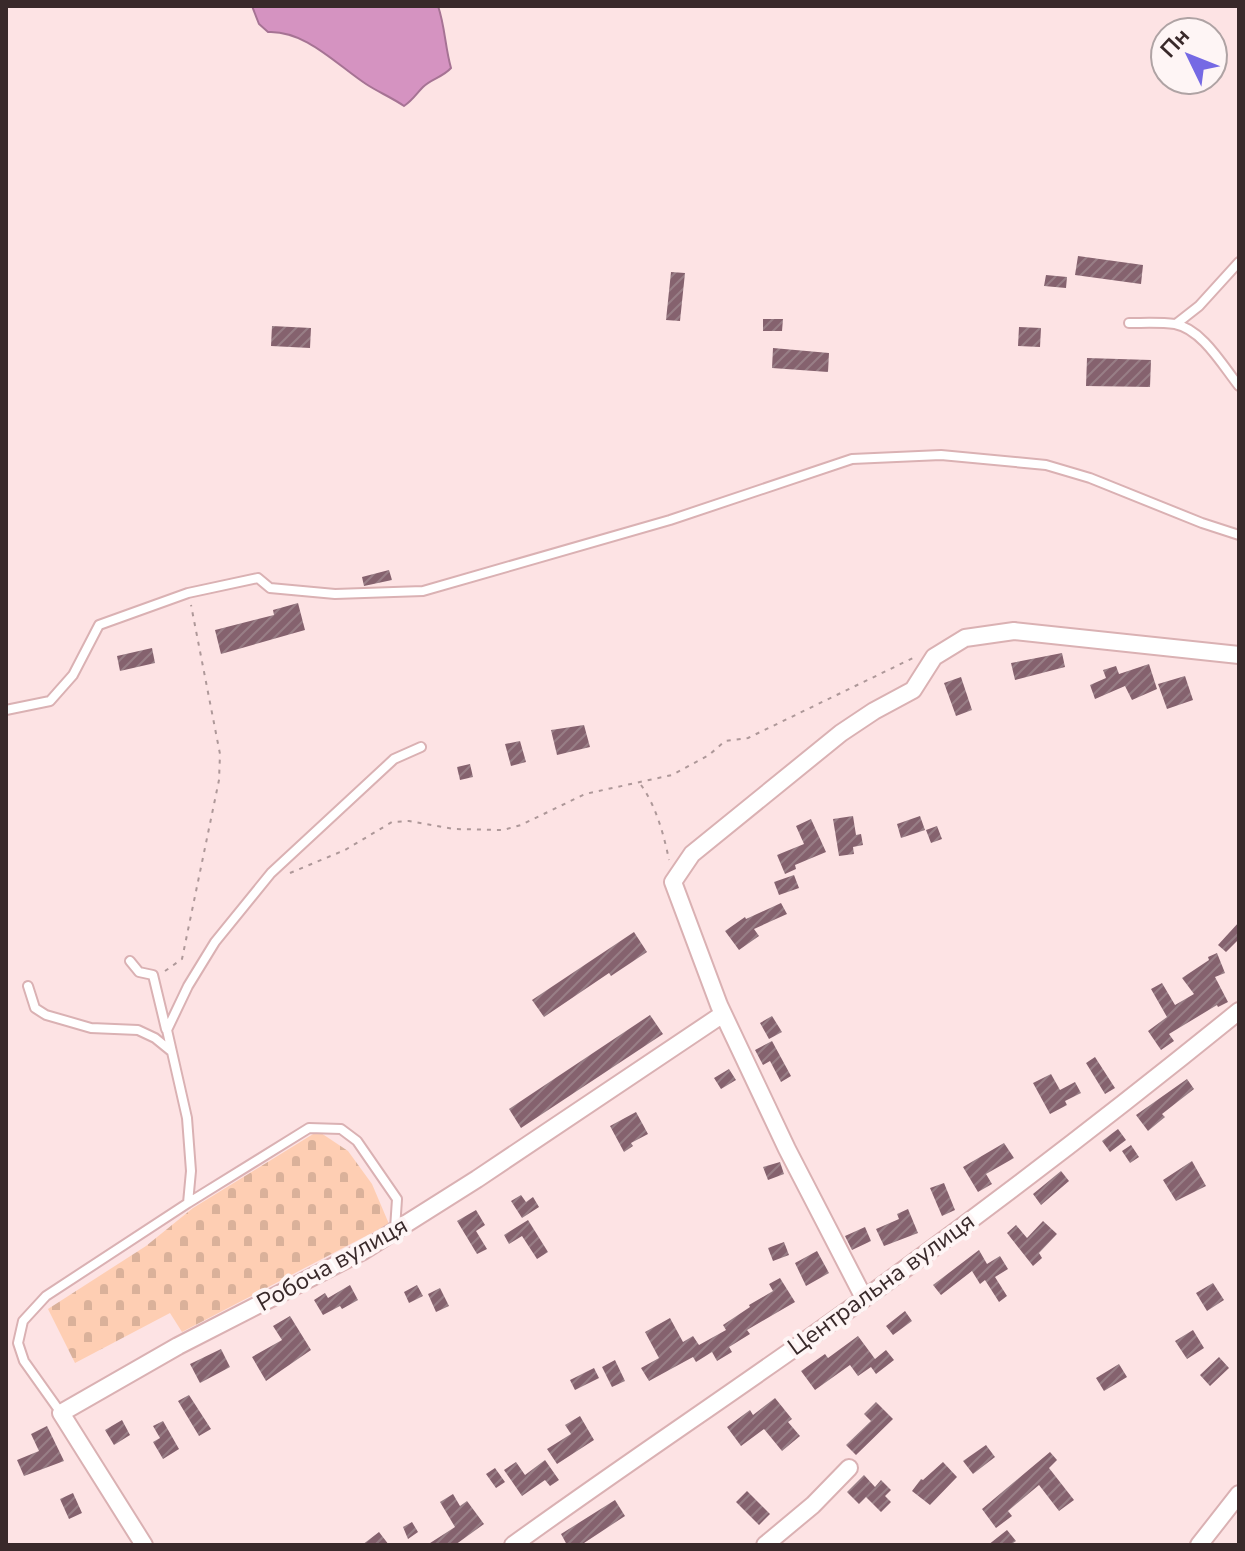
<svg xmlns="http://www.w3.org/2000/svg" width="1245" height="1551" font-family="'Nunito Sans',sans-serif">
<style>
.cemetery{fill:url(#cemetery-stones)}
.water{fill:#d593c1;stroke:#a67394;stroke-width:2}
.building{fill:url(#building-hatch)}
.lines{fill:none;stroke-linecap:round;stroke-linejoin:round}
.lane-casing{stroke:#dab1b3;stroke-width:12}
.street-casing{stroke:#dab1b3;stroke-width:20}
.path{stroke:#ae9899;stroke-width:2;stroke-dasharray:4 6;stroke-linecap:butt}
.lane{stroke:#fff;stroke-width:8}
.street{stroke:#fff;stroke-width:16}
.labels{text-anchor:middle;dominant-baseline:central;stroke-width:8;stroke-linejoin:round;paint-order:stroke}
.street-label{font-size:24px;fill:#39292a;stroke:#fef5f5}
</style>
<defs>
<pattern id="cemetery-stones" width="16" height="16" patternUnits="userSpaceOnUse" patternTransform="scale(2)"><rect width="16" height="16" fill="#feceb3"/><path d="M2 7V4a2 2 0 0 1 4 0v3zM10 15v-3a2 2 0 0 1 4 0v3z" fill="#dab19a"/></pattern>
<pattern id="building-hatch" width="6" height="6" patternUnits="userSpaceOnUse" patternTransform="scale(2)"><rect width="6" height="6" fill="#85626e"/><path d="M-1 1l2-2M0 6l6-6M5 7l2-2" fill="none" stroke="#987e86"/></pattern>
</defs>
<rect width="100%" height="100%" fill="#fde3e4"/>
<path class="cemetery" d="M318,1131l30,20 24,33 17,40 -207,108 -12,-19 -95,50 -27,-54 98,-63 47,-38z"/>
<path class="water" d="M252,6h186c7,20 7,41 13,62 -8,9 -20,11 -28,19 -7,7 -10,13 -19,19 -13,-9 -26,-14 -38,-22 -29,-19 -61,-54 -98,-52l-9,-8z"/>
<path class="building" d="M1078,256l65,9 -2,19 -66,-9z
M671,272l14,1 -5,48 -14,-1z
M1046,275l21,2 -1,11 -22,-2z
M763,319h20l-1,12h-19z
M272,326l39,2 -1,20 -39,-2z
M1019,327l22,1 -1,19 -22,-1z
M773,348l56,5 -1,19 -56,-4z
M1087,358l64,2 -1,27 -64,-1z
M389,570l3,10 -28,6 -2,-9z
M298,603l7,27 -84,24 -6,-24 59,-15 -1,-5z
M152,648l3,15 -35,8 -3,-15z
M1062,653l3,14 -50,13 -4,-17z
M1149,664l8,25 -25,11 -7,-14 -30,13 -5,-14 16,-7 -3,-8 13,-4 3,8z
M1185,676l8,24 -26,9 -9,-25z
M961,677l11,33 -16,6 -12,-33z
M584,725l6,22 -33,8 -6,-25z
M520,741l6,21 -15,4 -6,-22z
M470,764l3,13 -13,3 -3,-13z
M853,816l3,19 5,-1 2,11 -10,2 1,7 -15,2 -6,-37z
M920,816l5,14 -24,8 -4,-14z
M811,819l15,33 -31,13 1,4 -11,5 -8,-19 27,-11 -8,-18z
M937,826l5,13 -11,4 -5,-13z
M794,875l5,13 -20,7 -5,-13z
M781,903l6,11 -33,15 5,7 -20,14 -14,-19 20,-14 1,2z
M1239,922v17l-13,13 -8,-7z
M634,932l13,20 -36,24 -2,-3 -65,44 -12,-17z
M1217,953l8,20 -10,4 13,25 -10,5 -1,-2 -48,29 5,7 -13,9 -13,-19 19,-14 -16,-28 11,-6 13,22 19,-11 -12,-16 27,-18 -1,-3z
M650,1015l13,19 -142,94 -12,-19z
M772,1016l10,16 -13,7 -9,-16z
M772,1041l19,35 -10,6 -11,-21 -7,4 -8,-15z
M1095,1057l20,31 -10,6 -19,-31z
M729,1069l7,11 -15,9 -7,-11z
M1051,1074l9,16 15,-8 6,11 -16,8 2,4 -17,9 -17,-31z
M1187,1079l7,10 -32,25 3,3 -17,14 -12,-16z
M636,1112l12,22 -17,9 2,3 -9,6 -14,-26z
M1118,1129l8,11 -16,12 -8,-11z
M1004,1143l10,15 -28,16 6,10 -14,8 -15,-25z
M1131,1145l8,12 -9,6 -8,-12z
M1192,1161l14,25 -30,15 -13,-21z
M780,1162l4,12 -16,6 -5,-13z
M1061,1171l8,10 -28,24 -8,-11z
M944,1183l11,27 -13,6 -12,-28z
M521,1195l5,7 7,-5 6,10 -17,11 -11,-17z
M908,1209l10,24 -34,13 -8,-17 23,-10 -2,-5z
M476,1210l9,15 -9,6 11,18 -10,5 -20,-33z
M528,1220l20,32 -11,7 -15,-23 -13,8 -5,-9z
M1043,1221l14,13 -18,19 3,5 -9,8 -26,-33 9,-8 11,13z
M865,1227l6,14 -19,9 -7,-14z
M784,1242l5,13 -16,6 -5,-13z
M979,1250l8,14 13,-8 8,13 -13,8 12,19 -8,6 -14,-22 -5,4 -8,-13 -31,24 -8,-10z
M817,1251l12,22 -23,13 -11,-23z
M780,1278l15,24 -48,28 3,4 -21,13 3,5 -15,9 -5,-9 -16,10 -3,-5 -44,24 -8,-13 18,-10 -14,-26 25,-14 13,24 10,-6 6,9 27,-15 -3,-5 27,-18 -1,-2 24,-14 -4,-7z
M1213,1283l11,17 -17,11 -11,-18z
M350,1285l8,15 -16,9 -2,-3 -17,9 -9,-15 11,-7 3,5z
M417,1285l6,11 -14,7 -5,-11z
M440,1288l9,18 -13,6 -8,-18z
M905,1311l7,10 -19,14 -7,-9z
M290,1316l21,34 -45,31 -14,-24 30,-17 -9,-14z
M1193,1330l11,18 -17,11 -12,-18z
M858,1336l17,23 11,-9 8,10 -18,14 -5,-7 -13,9 -8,-11 -35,25 -14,-19 24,-17 3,4z
M221,1349l9,18 -30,16 -10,-19z
M1219,1357l10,11 -19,18 -10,-11z
M615,1360l10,21 -13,6 -10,-20z
M1119,1364l8,13 -23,14 -8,-13z
M594,1368l5,10 -24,12 -5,-10z
M189,1395l22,34 -12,7 -21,-35z
M775,1398l17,21 -4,3 12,14 -18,15 -18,-22 -23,17 -14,-19 23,-17 3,5z
M876,1402l17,17 -37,36 -10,-10 25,-24 -7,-7z
M580,1416l14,24 -37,24 -10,-15 24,-15 -6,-9z
M122,1420l8,15 -16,10 -9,-15z
M163,1421l16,28 -16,10 -10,-17 7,-4 -7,-12z
M47,1426l17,35 -40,15 -7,-16 22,-9 -8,-17z
M986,1445l9,12 -22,17 -10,-13z
M1050,1452l7,8 -8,8 25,32 -15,11 -20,-26 -31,26 4,5 -16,12 -14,-19z
M545,1460l14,20 -9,6 -5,-6 -23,16 -18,-26 12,-8 9,13z
M943,1462l14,15 -27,28 -18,-14 9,-12 2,1z
M495,1468l10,14 -9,6 -10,-14z
M864,1475l11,12 6,-7 10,10 -6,6 6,6 -10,10 -15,-15 -7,7 -12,-12z
M747,1491l23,23 -11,11 -23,-23z
M73,1493l9,20 -13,6 -9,-20z
M453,1494l7,12 7,-5 17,23 -29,21h-28l28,-18 -15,-25z
M615,1500l10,16 -44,29h-14l-6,-11z
M412,1522l6,10 -10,7 -5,-12z
M1007,1530l9,11 -6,4h-22z
M379,1532l10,13h-27z"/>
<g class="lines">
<defs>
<path id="lane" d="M1129,323c15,0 31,-1 46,1 27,5 48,42 64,62
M1176,324l23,-18 40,-44
M6,710l44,-9 23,-26 26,-50 89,-32 70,-15 12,10 65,6 88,-3 247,-71 182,-61 89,-4 105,10 44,13 112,45 37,12
M130,961l9,11 14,3 13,54
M28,986l7,22 11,7 45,13 47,2 17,8 16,13
M188,1203l121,-75 32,1 16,12 40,58 -2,30
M61,1413l-37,-52 -6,-18 5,-22 23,-25 142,-93 3,-32 -4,-53 -20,-88 21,-44 27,-44 56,-69 123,-114 27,-12"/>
<path id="street" d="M864,1298l-77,-149 -68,-144 -46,-123 19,-28 149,-121 33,-22 39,-21 21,-33 31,-19 49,-7 225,24
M144,1545l-83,-132 117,-67 185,-95 114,-72 246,-165
M513,1545c116,-84 236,-163 352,-247 127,-92 252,-188 374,-287
M765,1545l48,-40 36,-37
M1199,1545l40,-51"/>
</defs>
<use href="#lane" class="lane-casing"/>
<use href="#street" class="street-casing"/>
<path class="path" d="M641,785c15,21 23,50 28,75
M290,873l55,-23 47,-28 17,-1 45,8 49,1 18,-5 64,-31 87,-19 37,-20 16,-14 23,-3 167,-81
M165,971l17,-12 37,-179 1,-26 -29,-149"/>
<use href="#lane" class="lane"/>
<use href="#street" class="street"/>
</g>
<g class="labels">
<g class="street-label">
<text transform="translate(332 1264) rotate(-29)">Робоча вулиця</text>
<text transform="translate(881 1284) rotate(-36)">Центральна вулиця</text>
</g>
</g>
<rect width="1245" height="1551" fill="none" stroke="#39292a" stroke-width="16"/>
<g transform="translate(1189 56) rotate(313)"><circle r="38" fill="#fef5f5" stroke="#afa3a4" stroke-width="2"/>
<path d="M0-6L14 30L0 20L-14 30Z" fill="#7569e4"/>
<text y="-12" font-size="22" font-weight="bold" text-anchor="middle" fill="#39292a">Пн</text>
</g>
</svg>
